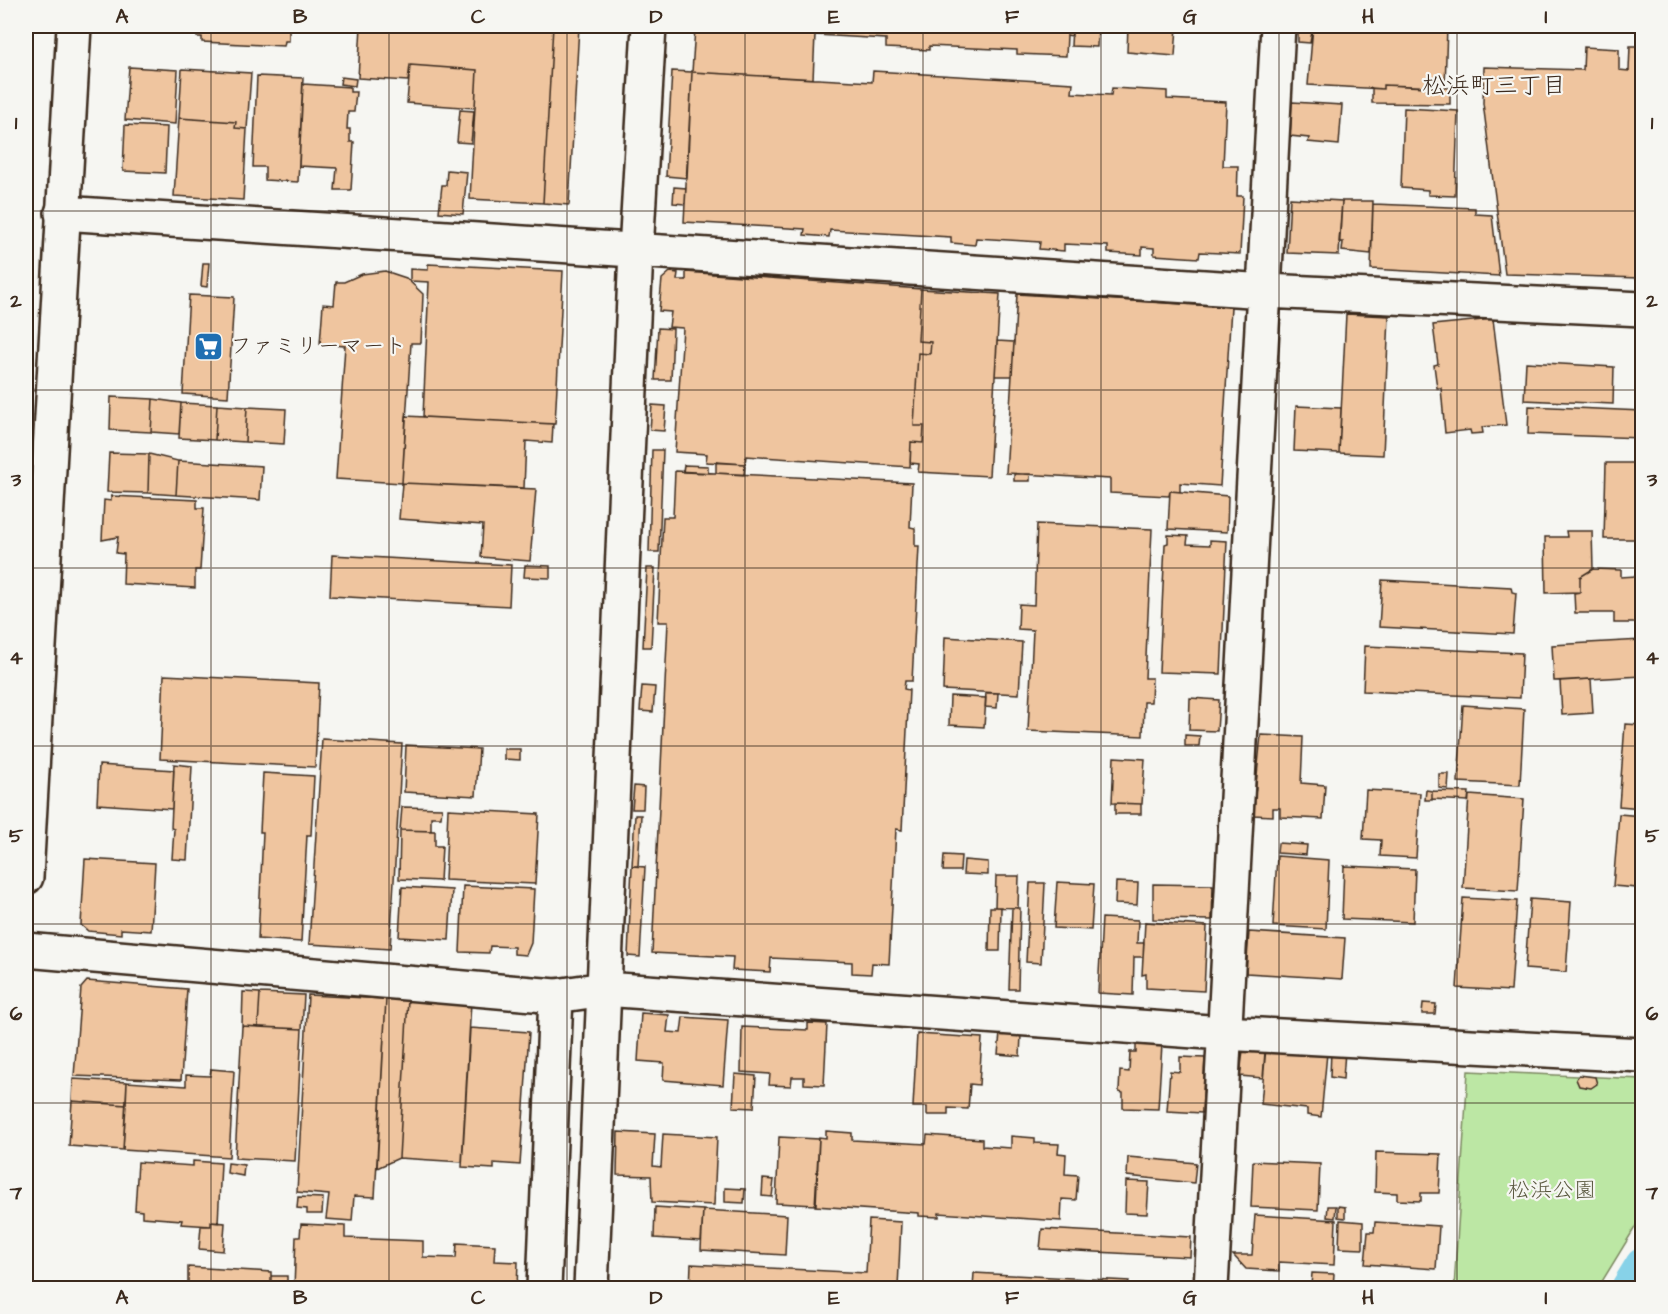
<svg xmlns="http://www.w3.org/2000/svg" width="1668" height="1314" font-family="'Architects Daughter','Klee One',sans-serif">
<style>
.green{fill:#bce7a4;stroke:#7c8861;stroke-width:1.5}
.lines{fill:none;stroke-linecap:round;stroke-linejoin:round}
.canal{stroke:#87d2e8;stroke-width:34}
.building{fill:#efc59f;stroke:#3b2a1e;stroke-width:1.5}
.minor-casing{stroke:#3b2a1e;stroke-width:38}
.tertiary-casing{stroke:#3b2a1e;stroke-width:38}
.path{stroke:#3b2a1e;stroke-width:4;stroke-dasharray:6 4.5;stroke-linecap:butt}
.minor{stroke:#f6f6f2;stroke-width:33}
.tertiary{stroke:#f6f6f2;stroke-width:33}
.grid{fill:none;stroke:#3b2a1e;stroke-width:1.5;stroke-opacity:0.55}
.labels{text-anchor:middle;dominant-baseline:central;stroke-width:4.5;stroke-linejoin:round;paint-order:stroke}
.poi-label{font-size:22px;fill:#3b2a1e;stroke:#f6f6f2;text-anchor:start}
.park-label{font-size:22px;fill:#5b5940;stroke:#f6f6f2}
.neighbourhood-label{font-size:24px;fill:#3b2a1e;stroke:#f6f6f2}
.neatline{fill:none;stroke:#3b2a1e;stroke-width:2}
.grid-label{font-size:20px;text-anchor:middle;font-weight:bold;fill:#3b2a1e}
</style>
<rect width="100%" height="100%" fill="#f6f6f2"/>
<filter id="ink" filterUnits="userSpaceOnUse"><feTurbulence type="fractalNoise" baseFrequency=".0167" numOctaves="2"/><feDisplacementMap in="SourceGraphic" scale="12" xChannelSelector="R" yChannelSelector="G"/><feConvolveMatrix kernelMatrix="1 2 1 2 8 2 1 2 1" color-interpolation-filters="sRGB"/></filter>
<g filter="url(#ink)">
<path class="green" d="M1468,1071l174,8v137l-44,72h-144z"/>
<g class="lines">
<path class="canal" d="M1628,1288l14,-23"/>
</g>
<path class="building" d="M198,26h91v15h-4l-1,5 -82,-4v-5h-5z
M361,26h192l-10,177 -73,-4 7,-129 -67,-5 -2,16 -50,-3z
M553,26h26l-10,179 -26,-2z
M675,26h20v2l-20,-1z
M695,26h377v10l-5,-1 -1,21 -49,-2v-4l-88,-4v4l-43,-2v-9l-191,-11z
M1072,26h26l-1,21 -26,-1z
M1128,26h49l-2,30 -48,-4z
M1298,26h15l-3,17 -12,-1z
M1313,26h134l-2,61 -62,-2v4l-75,-4z
M695,28l120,7 -2,44 -121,-7z
M1630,46h12l-2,232 -135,-4 -22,-171 1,-36 99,3 1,-23 35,2v21l10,1z
M410,65l67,5 -2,38 -68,-5z
M129,67l49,3 -3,54 -50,-4z
M182,69l69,4 -4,56 -12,-1 1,-6 -57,-4z
M672,71l20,1 -5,106 -21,-2z
M873,71l200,12 -1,10 39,2 1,-7 55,3v8l59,3 -3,64h15l-1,30h6l-3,58 -40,-2 -1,6 -45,-3v-7l-12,-1v8l-34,-2v-7l-44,-2v7l-25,-2 1,-7 -64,-4 -1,7 -24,-2v-6l-121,-7 -1,7 -25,-2 1,-6 -121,-7 8,-150 180,10z
M257,76l46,2 -5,104 -33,-2v-13h-12z
M341,77l15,2 -1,7 -15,-2z
M303,84l47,3v5h6l-2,20h-6l-1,17h3v13h4l-3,48h-16l2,-22 -38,-2z
M1383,85l67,3v16l-78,-1v-15l11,1z
M1292,102l50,3 -3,40 -31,-3 1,-4 -19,-2z
M1404,108l54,3 -3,85 -27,-1v-5l-27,-2z
M460,110l14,1 -3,32 -14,-1z
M179,118l57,4 -1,6 12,1 -4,71 -69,-4z
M125,125l42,2 -2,46 -42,-2z
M447,170l20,2 -4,42 -24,-2 3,-27h4z
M674,187l12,1 -1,16 -12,-1z
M1290,198l52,3 -3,54 -52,-2z
M1342,201h31l-2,53 -29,-3 1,-9h-4z
M1373,204l102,4v6l17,1 7,61 -128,-7z
M203,263h6l-2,24 -6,-1z
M428,264l135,7 -8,153 -132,-7 6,-135 -19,-1v-12l18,1z
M385,271l21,7 17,16 -2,49h-10l-9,140 -66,-4 9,-133 -25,-2 3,-40 11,1 2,-23h8l18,-8z
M670,272l8,1 -1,7h9v-8l235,17 -3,52 13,1 -1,12 -12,-1 -4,73h10l-1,17 -12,-1 -1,25 -164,-11 -1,8 -39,-2 1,-8 -32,-2 8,-124 -14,-1 2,-15 -12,-1 3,-32z
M921,289l79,5 -11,182 -71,-4 1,-8 -9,-1 1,-21 12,1 1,-17h-10l4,-73 12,1 1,-12 -13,-1z
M1017,294l214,13 -11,179 -40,-3v9l-10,-1 -1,5 -59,-3v-14l-104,-6z
M189,295l45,2 -6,100 -45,-3z
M1346,314l43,2 -6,139 -44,-2z
M1493,319l13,106 -24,2 1,6 -12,1 -1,-4 -25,3 -4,-45h-4l-3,-23 4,-1 -5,-39z
M658,328l15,1 -2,51h-16z
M997,341l17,1 -2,34h-17z
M1526,362l88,5 -1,37 -89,-4z
M111,397l42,2 -2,33 -41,-2z
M153,399l28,4 -2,31 -28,-2z
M181,403l36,2 -2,35 -36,-2z
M217,405l30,2 -2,35 -30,-2z
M652,405l14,1 -2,25 -14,-1z
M1296,406l45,2 -2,45 -45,-2z
M1529,406l113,5v27l-114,-4z
M247,407l39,2 -2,35 -39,-2z
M406,416l147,8 -1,19 -26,-2 -2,47 -122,-5z
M652,450h11l-4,102h-10z
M109,453l40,1 -1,39 -41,-1z
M149,454l29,7 -2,34 -28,-2z
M178,461l84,5 -2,34 -84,-5z
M716,462l29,2 -1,11 -28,-2z
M1606,463h36v102h-3l1,-26h-36z
M684,465l24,1v7l-25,-1z
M675,471l237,12 -2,44 5,1v18h4l-7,135h-7l-1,8 5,1 -7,140 -6,-1 -7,135 -17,-1 -1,11 -19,-1v-11l-81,-4 -1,14 -38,-2 1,-13 -81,-4 16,-331h-10l5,-105h10z
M1014,474h16v7h-16z
M402,483l134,6 -6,72 -49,-4 2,-32 -84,-6z
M1170,491l58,5 -1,36 -59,-3z
M111,496l86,4v8h7l-4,62h-5v18l-72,-4 1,-30 -8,-1 2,-16 -16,3 2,-40 7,1z
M1037,524l115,5 -7,149h7l-1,24h-7l-1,34 -115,-5 5,-101 -15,-1 1,-25 15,1z
M1566,531h26l1,38 -13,8v15l-34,1 -1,-56h22z
M1168,535l20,1 -1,8 23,1v-5l17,1 -6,133 -62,-2 6,-128 3,-1z
M332,555l179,10 -2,41 -179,-10z
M525,565l25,1v12l-26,-1z
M647,568h8l-4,79h-8z
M1593,569l28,1v7l15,-1v22h6v11h-3v14h-25v-10h-39l-1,-20 6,-1v-15z
M1382,580l129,7 1,5 4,1 -3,41 -134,-7z
M945,637l77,5 -3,52 -76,-4z
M1642,640v36l-88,5 -2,-36z
M1365,646l157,7 -2,45 -157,-7z
M164,675l155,8 -4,84 -155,-8z
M1591,679l2,34 -31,2 -2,-34z
M642,686l13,1 -2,25 -13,-1z
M986,693h12l-1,15 -12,-1z
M950,696l36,2 -2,29 -35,-2z
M1190,698l29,2 -2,31 -28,-1z
M1463,705l61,4 -4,76 -62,-3z
M1625,724l17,1v83l-23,-2z
M1185,735l15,1 -1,10h-14z
M1261,735l42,2 -2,46 24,2 -2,34 -43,-2v-9h-7v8l-20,-1z
M322,739l80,5 -12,205 -81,-5z
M406,745l73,4 -3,47 -72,-4z
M504,749h16v11l-16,-1z
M1114,757l31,2 -3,45 -30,-1z
M174,764l18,2 -5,94 -15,-1 2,-30 -3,-1z
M99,765l75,5 -2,39 -75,-5z
M263,773l51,3 -3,59h-4l-6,107 -43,-3 5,-107h-3z
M1439,774h10l-1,15 -9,-1z
M634,786l10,1 -1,22h-11z
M1366,790l54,3 -4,65 -36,-2 1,-16 -18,-1z
M1426,790l6,1v9h-7z
M1432,791l37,1 -1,9 -36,-2z
M1469,795l55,4 -6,92 -55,-3z
M1115,803l26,1v10h-26z
M402,807l40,1 -1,9h-10v14l-31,-1z
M448,809l91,5 -4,70 -90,-4z
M1619,814l23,2v76l-5,-1v-3l-24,-2z
M635,815h6l-3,51h-6z
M400,830l35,1v15h7l-2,35 -41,-2z
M1278,843l29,2 -1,10 -29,-2z
M944,855l17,1 -1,15h-17z
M1277,856l52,4 -3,69 -53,-3z
M85,859l70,4 -4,68 -30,-2v5l-33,-3 -7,-6z
M964,860l24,2v13l-25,-1z
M632,866l13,1 -5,90 -12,-1z
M1344,866l71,3 -2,53 -71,-3z
M996,876h23l-1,32 -23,-1z
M1057,882l37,2 -3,46 -37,-2z
M1116,882l22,1 -1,22 -22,-1z
M1030,883h15l-4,80 -15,-1z
M1153,884l60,1 -1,35 -59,-1z
M463,886l71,3 -3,54 -5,12 -12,-1v-7l-24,-1 -1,7 -29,-1z
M402,887l50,3 -3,50 -50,-3z
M1463,898l54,3 -6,90 -54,-3z
M1530,899l41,3 -5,70 -41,-3z
M990,907h11l-1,44h-11z
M1012,908h8l-2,81h-9z
M1102,918l36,2 -1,23h7l-1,14h-9l-1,38 -35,-2z
M1145,922l62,4 -3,65 -58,-3v-14l-4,1z
M1249,932l96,6 -3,41 -96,-6z
M87,981l100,8 -6,91 -107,-4 7,-88z
M243,992l17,1 -2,34 -16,-1z
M260,993l44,2 -2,34 -44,-2z
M308,995l78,4 -11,198 -21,-1 -2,25 -26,-2 3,-24 -32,-3z
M386,999h22l-9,159 -22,10z
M408,999l63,3 -9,160 -63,-4z
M1423,1003l13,1 -1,10h-13z
M641,1013l28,2 -2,17 14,1 2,-16 45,3 -5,65 -60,-5 1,-17 -26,-2z
M808,1023l19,1 -3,61 -20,-1v-7h-12l-1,9 -22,-1 1,-11 -29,-2 1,-45 66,3z
M242,1026l60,3 -7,132 -60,-3z
M470,1028l59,4 -9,133 -26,-2v6l-32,-2z
M1000,1033l21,2 -1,21 -22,-2z
M917,1034l65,4 -3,47 -9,-1 -2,25 -20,-1v7h-21v-8h-14z
M1136,1042l26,2 -4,65 -35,-1v-15l-4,-1 1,-21 9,1 1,-20h6z
M1266,1047l61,6 -6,64 -14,-2v-6l-46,-5z
M1243,1050l22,2 -2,26 -23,-2z
M1331,1050l14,1 -2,28 -13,-2z
M1180,1057l25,1 -3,55 -35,-2 3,-40 10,1z
M211,1069l23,2 -5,86 -106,-7 4,-68 59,4v-11l24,1z
M735,1074l21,2 -2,32 -21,-1z
M1579,1075l16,2 2,7 -6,4 -12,-2 -3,-7z
M73,1079l54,3 -1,23 -54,-4z
M72,1101l54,4 -3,45 -54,-4z
M826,1131l26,2v7l74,4 1,-9 55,4v7l29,2v-12l24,2v5l24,1 -1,9 8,1 -1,20 13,1 -2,25 -14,-1 -1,22 -122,-8v4l-20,-1v-3l-104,-7 4,-69 7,1z
M618,1132l37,2 -2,32 8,1 2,-33 54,3 -3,68 -62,-3 -1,-26 -34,-1z
M779,1137l40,2 -3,66 -40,-2z
M1376,1152l65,2 -2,39h-18v8l-24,-1v-7l-22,-1z
M1128,1157l68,6 -2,20 -67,-7z
M193,1161l28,2 -3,60 -7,-1v4l-30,-2 1,-4 -40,-3v-6l-7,-1 3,-48 55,4z
M1253,1161l67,3 -2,46 -67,-3z
M228,1163l16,2 -1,11 -16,-3z
M763,1179l11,1 -2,17 -10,-1z
M1126,1181l23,1 -2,32 -22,-1z
M725,1188l20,1 -1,14 -19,-1z
M298,1197l25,1 -1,16h-15v-5l-10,-1z
M1328,1206h8l-1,12 -8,-1z
M1338,1206l7,1v11l-7,-1z
M655,1207l48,3 -2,31 -47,-3z
M703,1210l84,5 -2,40 -84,-5z
M1255,1215l81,5 -2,45 -55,-3v9l-33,-2 -13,-14h19z
M869,1220l32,2 -3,66h-208l1,-24 175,9z
M1340,1220l23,2v27l-24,-1z
M211,1222l14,1 -2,28 -24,-2 2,-23h10z
M1375,1222l64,4 -3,43 -71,-5 3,-32h6z
M301,1224l44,2v12l78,3v16l33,1 1,-15 38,2 -1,16 24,1 -1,26h-223l2,-51h4z
M1042,1229l149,8 -1,20 -150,-8z
M188,1267l83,5v16h-93v-4h10z
M974,1273l155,8 -1,7h-155z
M1312,1273l22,1 -1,13 -22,-1z
M271,1276h16v12h-16z"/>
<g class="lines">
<defs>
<path id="minor" d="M62,213l1204,78 376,18
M26,950l530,46 48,-7 619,44 419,22
M544,1288l12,-292
M591,1288l45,-1037 13,-225
M1211,1288c19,-421 48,-841 67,-1262"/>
<path id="tertiary" d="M26,877l48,-851"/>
</defs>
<use href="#minor" class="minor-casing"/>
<use href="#tertiary" class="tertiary-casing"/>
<path class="path" d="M26,93h3"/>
<use href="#minor" class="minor"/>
<use href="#tertiary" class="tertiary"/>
</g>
</g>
<path class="grid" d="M211,26v1262M389,26v1262M567,26v1262M745,26v1262M923,26v1262M1101,26v1262M1279,26v1262M1457,26v1262M26,211h1616M26,390h1616M26,568h1616M26,746h1616M26,924h1616M26,1103h1616"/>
<defs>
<symbol id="supermarket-square" viewBox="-11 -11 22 22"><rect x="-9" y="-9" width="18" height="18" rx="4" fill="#1f6fb2" stroke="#f6f6f2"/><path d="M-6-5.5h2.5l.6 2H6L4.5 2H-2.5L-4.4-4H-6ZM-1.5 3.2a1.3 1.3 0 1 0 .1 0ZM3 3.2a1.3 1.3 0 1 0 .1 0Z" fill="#fff"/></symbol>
</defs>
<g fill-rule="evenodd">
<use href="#supermarket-square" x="192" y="330" width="33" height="33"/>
</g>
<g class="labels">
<g class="poi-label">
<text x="230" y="346">ファミリーマート</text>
</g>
<g class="park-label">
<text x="1552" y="1190">松浜公園</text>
</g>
<g class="neighbourhood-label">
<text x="1494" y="86">松浜町三丁目</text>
</g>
</g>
<rect width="1668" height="1314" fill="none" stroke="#f6f6f2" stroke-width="66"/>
<rect x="33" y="33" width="1602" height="1248" class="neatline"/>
<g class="grid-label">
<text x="122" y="23">A</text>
<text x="300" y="23">B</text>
<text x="478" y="23">C</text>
<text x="656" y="23">D</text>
<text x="834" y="23">E</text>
<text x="1012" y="23">F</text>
<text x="1190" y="23">G</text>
<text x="1368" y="23">H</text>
<text x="1546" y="23">I</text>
<text x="16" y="129">1</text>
<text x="1652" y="129">1</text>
<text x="16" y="307">2</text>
<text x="1652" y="307">2</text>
<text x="16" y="486">3</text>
<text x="1652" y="486">3</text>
<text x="16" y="664">4</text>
<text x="1652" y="664">4</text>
<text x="16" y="842">5</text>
<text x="1652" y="842">5</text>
<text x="16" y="1020">6</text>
<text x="1652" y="1020">6</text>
<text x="16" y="1199">7</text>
<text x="1652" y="1199">7</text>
<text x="122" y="1304">A</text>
<text x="300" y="1304">B</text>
<text x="478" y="1304">C</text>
<text x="656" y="1304">D</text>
<text x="834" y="1304">E</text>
<text x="1012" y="1304">F</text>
<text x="1190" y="1304">G</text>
<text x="1368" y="1304">H</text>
<text x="1546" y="1304">I</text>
</g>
</svg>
